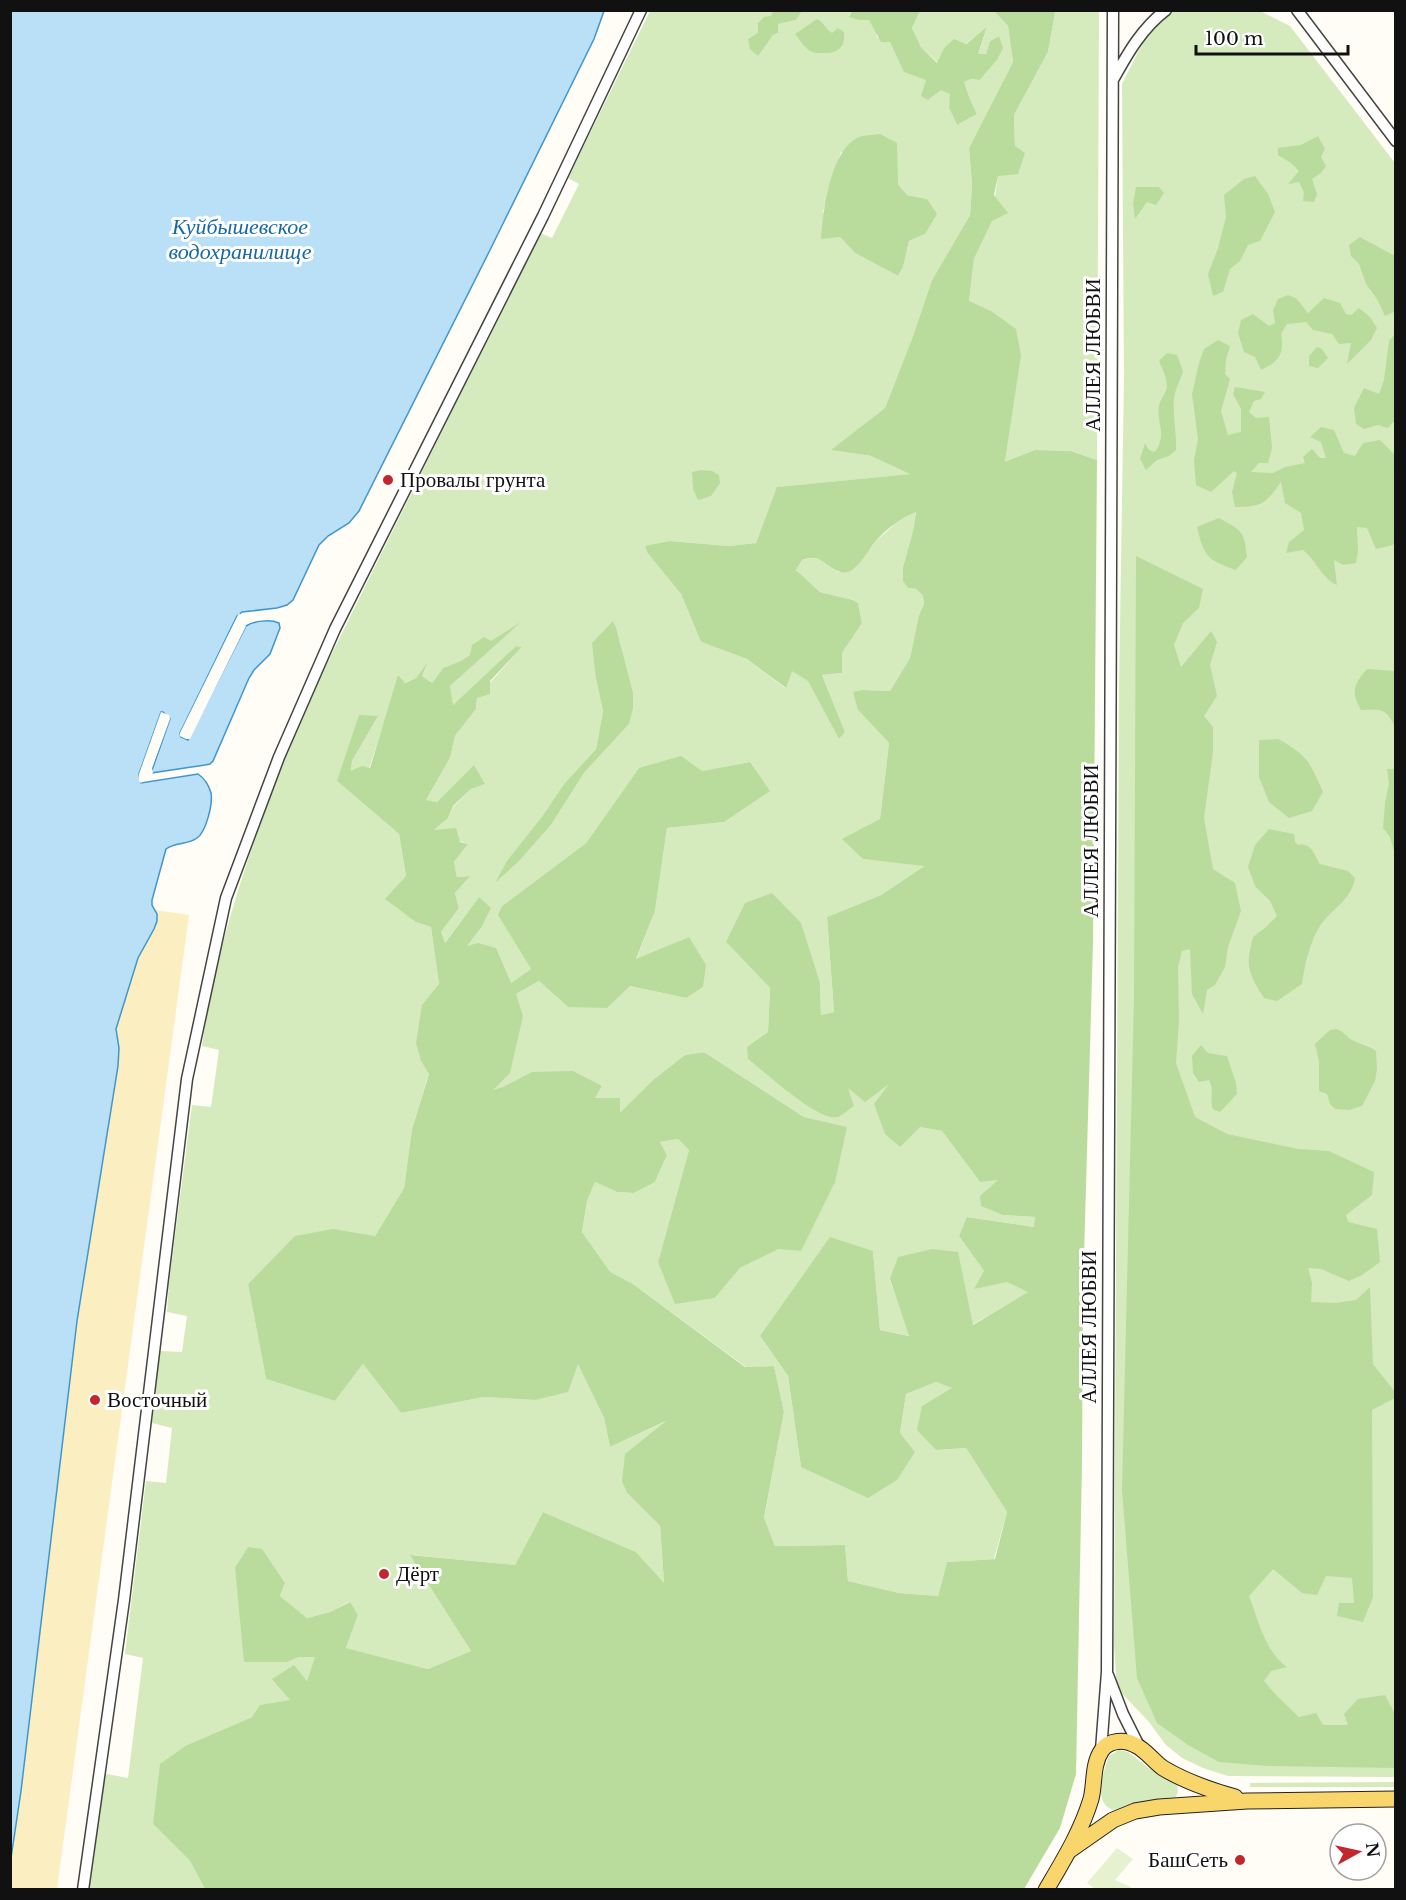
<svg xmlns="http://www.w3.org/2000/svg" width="1406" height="1900" font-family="'Libre Baskerville',serif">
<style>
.green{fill:#d5ebbd;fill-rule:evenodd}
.forest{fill:#b9dc9c}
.sand{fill:#fbeec1}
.pitch{fill:#e6f2cf}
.water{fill:#b9e0f7;stroke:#3f96cf;stroke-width:1.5}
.pier{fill:#fffdf5}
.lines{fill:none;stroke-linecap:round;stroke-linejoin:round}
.minor-casing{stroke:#444;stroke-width:13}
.primary-casing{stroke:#222;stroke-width:17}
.minor{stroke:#fff;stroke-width:10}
.primary{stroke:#f9d66b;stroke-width:15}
.poi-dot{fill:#c4262e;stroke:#fff;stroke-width:2}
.labels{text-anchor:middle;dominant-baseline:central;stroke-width:6;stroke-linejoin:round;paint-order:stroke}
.street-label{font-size:21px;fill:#111;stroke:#fff}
.poi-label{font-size:21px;fill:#111;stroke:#fff;text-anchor:start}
.water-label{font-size:22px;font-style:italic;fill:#1768a6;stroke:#fff}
</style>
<rect width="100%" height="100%" fill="#fffdf5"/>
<path class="green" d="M650,11h122l-5,31 6,-7 5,-2v-9l18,-4 6,-9h50l-3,5 10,4h10l7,10 1,7 13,5 36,38 25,14 -2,14 8,17 20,-11 -7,-15 -6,-17 7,-3 9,1 17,-20 2,-24 -9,5 -4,13h-8l9,-26 -22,16 -21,4 -6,15 -17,-16 -9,-19 8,-17h74l14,15 5,36 -44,86 3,37 -2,30 -38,65 -19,56 -28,72 -53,42 39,6 40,18 -133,13 -22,56 -28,3 -58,-5 -4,34 15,19 20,48 46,17 38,29 7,-18 16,10 31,59 6,-7 -23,-57 20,-2v-20l20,-30 -4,-20 -5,-3 -33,-8 -24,-22 6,-10c18,-5 22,2 36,12l21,-9 17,-22 20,-18 20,-12 -3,20 -10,36 5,21 8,1 7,7 1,8 -5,11 -9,43 -20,33 -27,-1 -5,20 31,33 -9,76 -17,40 62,6 -44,30 -54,22 7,95 -13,3 -1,-32 -94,-41 44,46 -2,44 -21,15 100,40 45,-5 28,45 22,4 38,51 19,-3 4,36 32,2v10l-67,-10 -9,19 25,35 45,21 -57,33 -82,-45 20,56 -30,-6 -7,-79 -113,85 28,40 13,91 99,-34 6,-39 30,-12 17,6 -17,62 30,-2 41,64 -13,47 -47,3 -9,34 -39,-3 -51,-12 -3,-36 -70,1 -11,-27 20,-107 -10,-46 -28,1 -113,-83 -24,-12 -27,-40 5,-31 8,-19 22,10 17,1 21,-11 12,-27 -7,-13 18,-3 11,11 -31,112 57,36 25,-30 39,-19 68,-121 -43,-11 -100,-65 -19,3 -32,25 -33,34 -25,-16 7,-12h-98l-12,5 24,-97 23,-13 29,26 62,-21 56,12 3,-61 -53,23 19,-49 12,-83 57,-6 26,-60 -48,9 -63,-3 -53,75 -84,63 -3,9 32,54 -20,14 -45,-36 15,-19 -2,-31 -35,47 -3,-12 18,-24 -4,-15 14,-17 -12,1 -3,-15 14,-18 -35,-13 15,-13 5,-11 18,-18 13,-5 -10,-18 -37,36 -11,-2 24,-42 5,-22 21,-27 1,-12 45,-50 -6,-1 -64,60 -2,-20 67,-61 -55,36 -19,7 -11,15 -10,-7 5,-11 -11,13 -12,5 -5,-7 -30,93 -18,3 1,-11 26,-45 -41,65 62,53 7,42 10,46 15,5 8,57 -18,77 8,12 -17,56 -8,59 -29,48h-79l-48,48 18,95 69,22 28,-37 38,49 83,-16 51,3 43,-37 26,55 6,29 59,-27 -42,73 33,33 4,58 -28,-32 -93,-40 -28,53 -104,-10 60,96 -43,18 -82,-21 12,-33 -9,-13 -19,10 -23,6 -27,-22 5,-13 -11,-14 -39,-1 5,42 47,52 12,-5 17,-1 -9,25 -14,-16 -2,35 -104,45 -34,79 37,37 15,28 -117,1 14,-117 26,5 15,-120 -18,-4 21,-173 20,2 6,-55 -20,-5 8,-72 22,1 5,-36 -20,-4 2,-29 23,-178 19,2 8,-57 -17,-4c16,-115 58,-224 100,-332l238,-481 12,5 27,-54 -11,-6zM841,152l57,32 9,11 20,4 -2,35 -16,7 -6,26 -5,9 -43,-23 -15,-16 -17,-25zM613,621l3,6 17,65 -4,32 -45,49 -33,52 -30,34 20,-41 23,-34 32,-35 7,-38 -7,-32z
M1052,11h47l-2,449 -26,-9 -36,-1 -30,13 15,-108 -51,-54 5,-42 18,-39 6,-45 17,-29 -1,-31 34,-63 7,-39z
M1175,11h85l30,15 105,137v1614l-167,-1 -25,-8 -21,-10 -17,-14 -16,-22 -32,-34 -3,-43 5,-955 5,-314 -2,-292 23,-46 16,-18z
M1119,1750l9,2 22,17 27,15 1,7 -2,6 -20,2 -41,11c-24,-5 -11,-38 -6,-54z
M1395,1782v5h-145v-4z"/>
<path class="forest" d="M772,11h30l-6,9 -18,4v9l-5,2 -15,21 -8,-7 -2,-10 10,-6v-10l6,-6 7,-1z
M852,11h68l-8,17 9,19 16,16 7,-15 10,-9 12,5 21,-17 -9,27h8l4,-13 9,-5 4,12 -6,12 -17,20 -9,-1 -7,3 6,17 7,15 -20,11 -8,-17 1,-14 -9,-4 -13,10 -7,-4 5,-16 -22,-8 -14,-30h-9l-12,-22h-10l-10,-3z
M994,11l58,-1 3,3 -7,39 -34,63 1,31 10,7 -7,21 -20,2 -4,19 14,18 -16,8 -18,38 -5,42 22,10 25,18 5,26 -16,107 30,-12 36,1 26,9 -4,482 -10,349 -1,171 -6,312 -16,54 -36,61h-819l-15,-28 -37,-37 7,-60 27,-19 65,-28 8,-12 30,-5 -18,-21 22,-14 13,16 8,-24h-16l-12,5h-43l-9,-94 13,-21 14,2 23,34 -5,13 27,22 23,-6 20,-10 8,13 -12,33 82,21 43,-18 -61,-96 105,10 28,-53 93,40 28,31 -4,-57 -33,-33 -5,-12 3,-27 41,-33 -56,26 -6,-29 -26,-54 -10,28 -33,8 -51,-3 -83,16 -38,-49 -28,37 -69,-22 -18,-95 47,-48 38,-7 42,7 29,-48 8,-59 17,-55 -8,-13 -5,-18 6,-38 17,-21 -8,-57 -15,-5 -31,-23 21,-23 -7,-42 -62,-53 22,-66 19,1 -26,45 -1,10 11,-5 8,2 28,-93 7,8 11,-5 12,-16 -6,14 10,7 11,-15 18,-7 9,-6 2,-10 12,-8 7,4 30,-19 -71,64 3,19 63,-59 6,1 -32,34v13l-13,4 -1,11 -21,27 -5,22 -24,42 11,2 37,-37 11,19 -14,5 -18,17 -5,12 -14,12 22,-2 4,14 8,2 -14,18 3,15 13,-1 -15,17 4,15 -18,24 4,11 34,-46 12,11 -10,20 -14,18 11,-3 18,5 15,35 20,-14 -33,-54 4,-9 84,-63 53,-75 42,-12 21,15 48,-9 20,29 -46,31 -57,6 -12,83 -19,48 53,-22 17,28 -3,22 -17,11 -56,-12 -23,22 -39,-1 -29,-26 -23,13 7,22 -13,57 -17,17 12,-4 27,-14 41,-1 29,15 -7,12h25v15l33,-33 32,-25 19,-3 100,65 43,10 -12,55 -34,69 -22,-2 -39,19 -25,30 -40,6 -17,-42 31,-112 -11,-11 -18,3 7,13 -12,27 -21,11 -17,-1 -22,-10 -8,19 -5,31 28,40 23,12 112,83 29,-1 10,46 -20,106 11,28 70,-1 3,36 51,12 39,3 9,-34 48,-3 12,-47 -41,-64 -30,2 -19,-20 5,-24 30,-18 -16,-6 -30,12 -6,39 15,19 -18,28 -29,18 -67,-31 -13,-91 -28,-40 70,-99 43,14 7,79 29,6 -19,-57 8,-22 34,-8 26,3 15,73 55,-33 -21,-10 -33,7 10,-18 -25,-35 8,-19 67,10 1,-10 -32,-2 -22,-9 -1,-10 18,-16 -18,2 -38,-51 -22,-4 -20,20 -15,-13 -11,-30 15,-20 -24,18 -17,-14 6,18c-5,3 -11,9 -16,11 -18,6 -74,-46 -90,-58l-1,-12 21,-15 2,-44 -44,-46 19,-39 27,-10 29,30 19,60 1,32 13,-3 -7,-95 54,-22 43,-29 -61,-7 -21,-20 38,-20 9,-76 -31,-33 -5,-18 10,-2 27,1 20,-33 9,-43 5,-11 -1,-8 -7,-7 -8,-1 -5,-7v-14l10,-36 3,-19c-15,6 -31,18 -41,30 -8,10 -14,23 -25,29 -14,7 -25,-14 -38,-13 -4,0 -7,1 -10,2l-6,10 24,22 33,8 5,3 4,20 -20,30v20l-20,2 23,57 -6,7 -31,-58 -16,-10 -6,17 -39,-29 -46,-17 -20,-48 -34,-42 -2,-6 25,-5 58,5 28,-3 21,-56 133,-13 -39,-18 -40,-6 54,-42 28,-72 19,-56 38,-65 2,-30 -3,-37 44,-86 -5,-36z
M817,19c7,3 8,10 15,14l6,-5 6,4c2,16 -8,22 -23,21 -3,0 -6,0 -9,-1 -7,-3 -12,-12 -17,-18z
M880,134l17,9 1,41 9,11 20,4 10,15 -12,20 -16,7 -6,26 -5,9 -43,-23 -15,-16 -19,2c2,-28 9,-87 36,-101 6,-3 16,-3 23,-4z
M1318,136l7,13 -4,8 5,9 -5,7 -9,6 5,15 -3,8 -11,-1 1,-9 -5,-10 -11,2 11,-13 -8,-8 -13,-8v-7l23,-3z
M1255,176l13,18 7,18 -15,29 -12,4 -8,16 -10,8 -7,23 -10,4 -5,-22 10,-26 8,-31 -2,-22 20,-16z
M1136,187h23l5,6 -8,12 -9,-3 -12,17 -2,-16z
M1360,237l35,19 1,55 -11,5 -8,-17 -11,-15 -7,-20 -8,-8 -2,-11z
M1288,295l8,3 12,15 16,-15 16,5 6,11 5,1 8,-7 11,9 7,11 -6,12 -24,24 4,-21 -12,1 -7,-10 -19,-4 -7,-8 -19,2 -6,10c4,21 -3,28 -20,36l-6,-13 -11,-5 -6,-19 3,-13 12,-6 16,12 6,-3 -2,-13 5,-11z
M1395,334v86l-7,8 -10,-3 -14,4 -8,-5 -2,-16 10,-20 15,6 5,-14 5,-39z
M1218,340l12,6 -4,14 -1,14 5,5 -9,32 7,24 13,-3v-23l-8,-15 2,-7 30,5 -4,7 -7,2 -5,11 7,6 13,-1 3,31 -4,15h-9l-8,9 22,1 12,-6 20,-4 -2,-6 9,-8 8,9h6l-5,-16 -11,-5 11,-10 13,3 10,23 11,3 8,-13 17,-3 15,15 1,82 -3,8 -17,4 -9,-21 -10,-1 1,24 -2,12 -13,2 -9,-5 3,25c-15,-6 -21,-25 -34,-35l-17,3 3,-11 15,-12 -3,-17 -16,-10 -4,-21c-15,21 -18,25 -46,25l-3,-15 5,-19 -3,-2 -23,21 -15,-7 -2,-25 4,-21 -6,-45 7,-31 5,-14z
M1317,347l5,2 6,9 -10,10 -9,-2v-10z
M1167,353l10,2 6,16c-2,7 -6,15 -8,22 -4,18 2,38 1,57l-7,6 -12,4 -11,10 -6,-11 5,-16 4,7 6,2c13,-19 1,-28 4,-46 1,-8 9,-14 8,-22 -1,-8 -5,-16 -8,-23z
M701,470l11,1 7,4 1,8 -9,13 -13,4 -5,-11 -1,-17z
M1219,518c23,13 25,12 28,39l-11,13c-29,-10 -32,-14 -39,-43z
M1136,556l67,33 -4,19 -16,15 -9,22 7,22 30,-36 6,11 -7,23 7,31 -13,20 9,11v25l-9,66 9,51 22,14 6,28 -13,36 -3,20 -10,18 -8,5 -4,24 -11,-20 -2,-45 -8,2 -4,16 1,53 -3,43 19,54 32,17 71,15 31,2 45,21 -2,23 -26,20 2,7 29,7 3,33 -18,13 -13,6 -28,-12 -13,-1 4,15 -1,19 24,1 21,-3 14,-13 3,77 22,28v6l-23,12 1,187 -10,25 -26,-6 2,-13h15l-2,-25 -26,-2 -9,19 -15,-2 -29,-24 -24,27c9,23 16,56 38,71l-16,4 -7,10 13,15 22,21 17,-4 7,12h25l-4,-11 14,-15 27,-4 10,19v54l-128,-2 -48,-4 -31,-17 -31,-22 -20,-45 -15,-188 12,-492z
M613,621l3,6 17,65v16l-4,16 -45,49 -33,52 -30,34 -26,24 12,-22 34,-43 23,-34 32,-35 7,-38 -7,-32 -4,-36z
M1367,669l28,2v56c-10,-20 -13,-17 -34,-17 -10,-18 -8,-25 6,-41z
M1278,739c29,16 32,23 45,53l-11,19 -23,7 -20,-16 -10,-25v-37z
M1387,769h8v86l-5,-18 -7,-9 2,-25 4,-20z
M1269,829l25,5 1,8 3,3c14,-3 16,10 22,19l28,7 7,7c-4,23 -23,30 -35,48 -10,15 -16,41 -18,58l-25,17 -13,-3c-16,-26 -19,-31 -11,-61l13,-10 11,-11 -7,-15 -15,-15 -7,-19 7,-22z
M1337,1029c6,3 8,5 12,9 8,6 19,7 27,13l1,18 -2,12 -13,25 -13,4 -14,-1 -5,-5 -3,-10 -8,-3v-30l-4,-17 15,-14z
M1201,1045l7,8 19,3 9,27 1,11 -17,18 -7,-3c-4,-12 2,-17 -4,-29l-10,2 -6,-9 -1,-17z"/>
<path class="sand" d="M155,910l34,5 -132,974 -46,1v-32l10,-67 56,-470 41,-255 1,-18 -3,-19 22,-71 16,-29 3,-8z"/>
<path class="pitch" d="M1117,1848l16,11 -18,21 16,7 -1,2h-35l-8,-6z"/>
<path class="water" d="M11,11h593l-10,28 -104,211 -131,261 -10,12 -21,13 -9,9 -26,55 -6,5 -10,3 -35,4 -5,4 -57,117 1,4 7,3 58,-114c8,-5 24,-7 33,-3l1,5 -10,26 -16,16 -5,8 -36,83 -3,3 -5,1 -54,8 19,-54 -7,-7h-2l-22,62 2,9 57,-9c6,4 11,12 13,19 2,11 -5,39 -14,45 -9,7 -22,4 -31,11l-14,51v5l5,9v7l-3,8 -16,29 -22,71 3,19 -1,18 -41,255 -56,470 -10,67z"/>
<path class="pier" d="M239,613l2,3 -58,119 5,2 52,-107 4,-6 2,2 -56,113h-4l-6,-3v-3z
M161,712l8,3 1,4 -18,49 1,5 -3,3 -2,-6 19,-51 -5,-4 -20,60v5l5,-1 -6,4 -2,-2v-7z"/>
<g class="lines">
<defs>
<path id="minor" d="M1297,10l99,131
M1114,78c14,-25 28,-50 52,-68
M1108,1675l15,39 16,32
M1101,1750l6,-78 6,-1662
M83,1890l41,-290 63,-521 39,-181 53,-141 56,-128 208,-413 98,-206"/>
<path id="primary" d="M1070,1850l43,-30 22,-9 24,-4 88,-6 149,-2
M1046,1890c17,-29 35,-58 45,-91 4,-15 1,-35 11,-49 7,-10 23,-11 33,-5 11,5 18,16 28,23 23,14 47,22 72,29"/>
</defs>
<use href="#minor" class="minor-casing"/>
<use href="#primary" class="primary-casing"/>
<use href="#minor" class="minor"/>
<use href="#primary" class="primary"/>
</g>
<g class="poi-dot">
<circle cx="388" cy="480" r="6"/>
<circle cx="95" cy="1400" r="6"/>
<circle cx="384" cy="1574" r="6"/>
<circle cx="1240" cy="1860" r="6"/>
</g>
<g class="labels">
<g class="street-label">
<text transform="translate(1093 355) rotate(-90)">АЛЛЕЯ ЛЮБВИ</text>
<text transform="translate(1091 841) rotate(-90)">АЛЛЕЯ ЛЮБВИ</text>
<text transform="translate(1089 1327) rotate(-90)">АЛЛЕЯ ЛЮБВИ</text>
</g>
<g class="poi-label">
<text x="400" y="480">Провалы грунта</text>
<text x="107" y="1400">Восточный</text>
<text x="396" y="1574">Дёрт</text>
<text x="1228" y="1860" text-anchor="end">БашСеть</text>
</g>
<g class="water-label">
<text x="240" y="226">Куйбышевское<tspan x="240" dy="25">водохранилище</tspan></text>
</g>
</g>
<rect width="1406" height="1900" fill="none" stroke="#111111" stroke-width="24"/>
<g transform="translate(1358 1852) rotate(82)"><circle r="28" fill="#ffffff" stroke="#a0a0a0" stroke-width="1.5"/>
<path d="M0-4.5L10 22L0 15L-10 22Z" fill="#c4262e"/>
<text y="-9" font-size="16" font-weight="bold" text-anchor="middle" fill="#111111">N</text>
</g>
<path d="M1196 45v9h152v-9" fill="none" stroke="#111111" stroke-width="3"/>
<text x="1205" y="45" font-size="18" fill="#111111" stroke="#ffffff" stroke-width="4.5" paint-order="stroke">100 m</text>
</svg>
